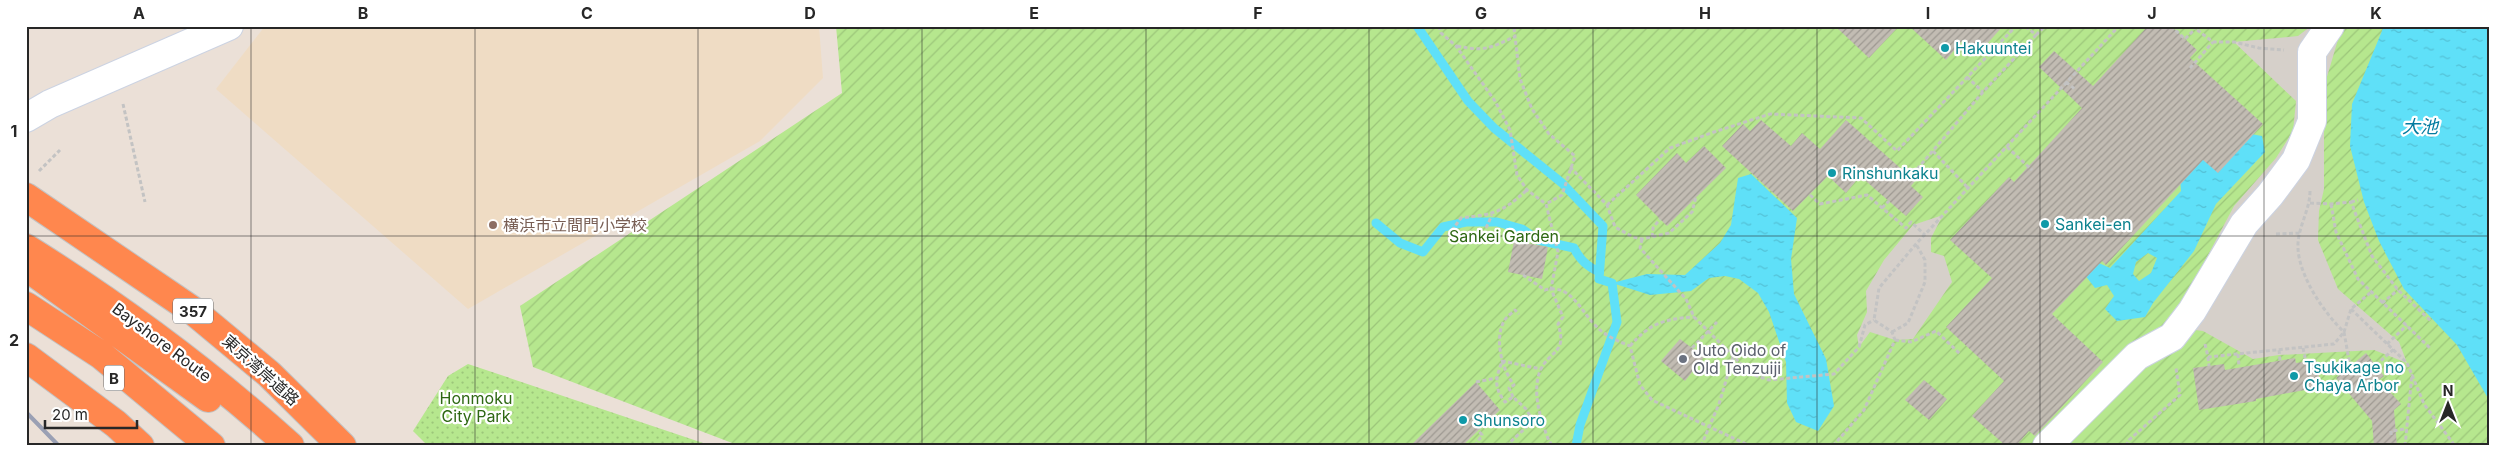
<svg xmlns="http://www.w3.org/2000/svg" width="2515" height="472" font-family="Inter,'Noto Sans JP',sans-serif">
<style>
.education{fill:#efdcc4}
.park{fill:url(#park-dots)}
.garden{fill:url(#garden-furrows)}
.plaza{fill:#d6d0ca}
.water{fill:url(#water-ripples);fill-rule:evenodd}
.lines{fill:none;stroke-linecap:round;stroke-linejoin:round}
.stream{stroke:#5fe0f8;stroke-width:9}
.building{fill:url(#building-hatch)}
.street-casing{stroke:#ccd3e2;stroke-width:30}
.highway-casing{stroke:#c3c3c3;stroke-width:30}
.path{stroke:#c3c3c3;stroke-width:3;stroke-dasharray:4 2.5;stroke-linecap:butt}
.street{stroke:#fff;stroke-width:28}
.highway{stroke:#ff874e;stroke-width:28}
.rail{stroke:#9aa0b4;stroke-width:4}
.grid{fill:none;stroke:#272727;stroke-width:1;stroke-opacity:0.55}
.culture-dot{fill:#0f9aa8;stroke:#fff;stroke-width:2}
.education-dot{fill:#8d6e63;stroke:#fff;stroke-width:2}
.worship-dot{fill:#6b7280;stroke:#fff;stroke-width:2}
.labels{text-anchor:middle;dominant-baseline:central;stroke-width:4.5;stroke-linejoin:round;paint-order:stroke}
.shield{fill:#fff;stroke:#686868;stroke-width:1}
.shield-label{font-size:15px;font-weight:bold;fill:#272727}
.culture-label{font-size:16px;fill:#0d838f;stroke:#fff;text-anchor:start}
.education-label{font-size:16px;fill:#785e54;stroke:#fff;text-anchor:start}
.park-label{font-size:16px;fill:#2e6813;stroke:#fff}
.street-label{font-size:16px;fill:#272727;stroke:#fff}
.worship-label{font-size:16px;fill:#5b616d;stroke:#fff;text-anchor:start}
.water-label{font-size:18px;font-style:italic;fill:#037ba0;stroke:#fff}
.neatline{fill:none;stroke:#272727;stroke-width:2}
.grid-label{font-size:16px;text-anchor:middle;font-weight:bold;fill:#272727}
</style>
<defs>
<pattern id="park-dots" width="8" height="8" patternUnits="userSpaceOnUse" patternTransform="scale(1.25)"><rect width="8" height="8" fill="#b6e78e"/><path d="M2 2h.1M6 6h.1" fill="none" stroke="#9cc67a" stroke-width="1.8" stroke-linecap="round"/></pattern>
<pattern id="garden-furrows" width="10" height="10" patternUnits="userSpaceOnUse" patternTransform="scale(1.25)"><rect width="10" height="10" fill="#b6e78e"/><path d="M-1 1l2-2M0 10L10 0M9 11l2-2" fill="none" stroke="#9cc67a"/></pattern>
<pattern id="water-ripples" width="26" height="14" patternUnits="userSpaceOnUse" patternTransform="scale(1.25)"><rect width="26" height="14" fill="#5fe0f8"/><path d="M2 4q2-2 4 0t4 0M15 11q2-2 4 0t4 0" fill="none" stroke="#53c0d5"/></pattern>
<pattern id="building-hatch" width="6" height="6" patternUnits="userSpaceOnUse" patternTransform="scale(1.25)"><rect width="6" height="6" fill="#c2bcb3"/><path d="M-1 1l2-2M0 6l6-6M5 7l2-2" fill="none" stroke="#9e9992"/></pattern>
</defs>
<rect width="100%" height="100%" fill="#ebe0d7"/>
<path class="education" d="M265,26h554l4,52 -63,63 -292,168 -252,-220z"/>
<path class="park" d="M468,364l244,82h-284l-15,-15 35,-55z"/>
<path class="garden" d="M836,26h1653v420h-1749l-207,-79 -13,-61 322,-213z"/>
<path class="plaza" d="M2311,26h31l-18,61v102l-5,22 -1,29 20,49 61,53 8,21 -33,-13 -95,5 -26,4 -50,-28 -24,-3 19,-54 36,-68 42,-48 17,-27 3,-30 -62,-59 64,-6z
M1943,215l-12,23v14l13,4 8,26 -39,57 -18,1 -25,-8 -11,15 -2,-12 10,-23 -1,-21 18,-31 29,-35z"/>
<path class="water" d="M2384,26h105v374l-32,-55 -53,-56 -25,-48 -15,-39 -14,-56 2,-42z
M2240,132l22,4 3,16 -49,52 -22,47 -41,52 -8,14 -28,4 -12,-12 9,-13 -7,-11 -12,3 -14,-18 2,-14 27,12 71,-77 -1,-14 -22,-18zM2148,253l9,5 -6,15 -12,8 -6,-7 3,-12z
M1751,174l46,44 -6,41 3,35 32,65 8,47 -16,25 -22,-9 -9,-19 -1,-41 -17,-50 -11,-19 -19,-14 -14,-3 -16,2 -18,13 -41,4 -38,-12 35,-9 38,1 35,-32 11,-18 7,-47z"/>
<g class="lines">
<path class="stream" d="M1417,26l51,75 26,27 68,55 41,43 -4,53 13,4 5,39 -37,103 -4,21
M1376,223l24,20 23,9 20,-25 23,-5h31l25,7 16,11 36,8c6,12 13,18 25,24"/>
</g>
<path class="building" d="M1835,26h64l-30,32z
M1909,26h94l-26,29 -15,-14 -16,19z
M2148,26h23l26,24 -7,8 73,66 -45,49 -15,-13 -97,105 -4,-4 -50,53 51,48 -68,74 -6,-5 -13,15h-10l-34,-30 32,-35 -58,-54 46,-49 -42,-38 59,-63 5,5 68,-74 -43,-41 15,-16 39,35z
M1761,120l30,26 11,-13 18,16 26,-29 69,61 -4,5 12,11 -17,19 -46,-40 -14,17 -18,-17 -35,35 -71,-65 21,-22 7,7z
M1704,146l22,22 -59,58 -31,-31 41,-42 9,10z
M1514,241l34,6 -6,32 -34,-7z
M1680,339l24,18 -19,24 -24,-20z
M2366,353l18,23 -5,4 22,24 -7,6 3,36h-23l-2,-25 -36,-43z
M2295,358l1,5 20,-3 5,27 -65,12v2l-57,9 -6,-42 31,-4 1,6z
M1924,380l23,19 -18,21 -24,-20z
M1476,382l24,28 -38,36h-52z"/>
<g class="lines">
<defs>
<path id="street" d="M26,118l24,-14 179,-78
M2047,446l90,-90 35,-19 20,-26 52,-87 26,-29 26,-35 16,-39v-69l18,-26"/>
<path id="highway" d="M26,197l166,113 77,64 73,72
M26,248c94,59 182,124 264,198
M36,274l172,124
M26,306l75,49 110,91
M26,357l90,67 24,22"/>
</defs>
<use href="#street" class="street-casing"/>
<use href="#highway" class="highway-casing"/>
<path class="path" d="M1439,26l2,7 15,13 39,55 15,29 7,45 10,15 19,14 12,48 -7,37 12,28 -5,7c10,30 -9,26 -18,47 -6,16 -3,34 2,50 3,8 5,19 11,25
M2171,26l14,13 10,-10
M2192,26l21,16h21l25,6 25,2
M1514,28l6,51 12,30 17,25 26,22 -13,39 -16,9
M2036,35l9,-9
M1457,46c28,6 33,2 59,-10
M2190,68l23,-26
M1967,77l16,15
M2066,82l10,8
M123,104l22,98
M2007,147l25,23
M1933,151l35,37
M1570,167l37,38 8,22 18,10 9,2 27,-6 23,-21 4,-15
M39,171l21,-21
M1913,174l70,-82 53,-57 -11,-9
M2310,191c0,20 -13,37 -12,57 1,28 26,65 46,84l7,-23 19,-16
M1810,195l10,9 47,-9 39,33 5,-6 14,13
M2351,202l7,-2
M2310,203l21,1 20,-2 21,54 26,34 34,32
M2331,204l5,28 22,47 72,69
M1607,205l63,-57 44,-16 56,-18 91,4 36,33 119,-125
M1882,208l7,-7
M1486,228l6,-13
M2276,234l24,-1
M1448,236l13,-18c34,-4 40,-5 66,-28
M1652,237l1,-9 7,-9
M1642,239l-2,9 46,51 8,18 57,57 18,6 65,-6 25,-27 6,-22 9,-5
M1523,275l22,15c26,-7 36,22 51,36 9,10 22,15 34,20l10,39 12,15 98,46
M2382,303l16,-13
M2351,309l56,54 17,41 31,42
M1892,332l16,-9 17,-41v-22l-9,-16
M2344,332l6,34
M1895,340l16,2 25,-11 24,23
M2205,344l3,13 126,-13 10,-12
M2387,344l20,-19
M1630,346c20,-23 34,-27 64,-29
M1692,348l25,-26
M2303,348l3,14
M2279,350l1,11
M2238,354l1,13
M2208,357l1,9
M2376,365l18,-16
M1476,382l21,-4
M1513,397l-4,-9 5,-3c-12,-16 -20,-45 -10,-64 2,-4 8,-8 11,-11l4,4
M1533,421l-7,-12 -13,-12 -8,5c-12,-16 -9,-23 -3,-41l39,8
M2391,435v-4l15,-2
M1448,446l2,-6
M1475,446l7,-11 -4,-5
M1506,446l27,-25 8,-3
M1701,446l18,-42 14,-47
M1833,446l31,-36 31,-70 -3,-8 -18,-12 5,-32 37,-44 203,-218
M2126,446l3,-6 51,-45 -4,-27
M2405,446l7,-72"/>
<use href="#street" class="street"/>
<use href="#highway" class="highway"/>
<path class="rail" d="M26,412l33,34"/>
</g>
<path class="grid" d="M251,26v420M475,26v420M698,26v420M922,26v420M1146,26v420M1369,26v420M1593,26v420M1817,26v420M2040,26v420M2264,26v420M26,236h2463"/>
<g class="culture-dot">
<circle cx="1945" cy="48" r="5"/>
<circle cx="1832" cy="173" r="5"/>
<circle cx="2045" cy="224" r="5"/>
<circle cx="2294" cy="376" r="5"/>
<circle cx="1463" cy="420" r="5"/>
</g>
<circle class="education-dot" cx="493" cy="225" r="5"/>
<circle class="worship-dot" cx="1683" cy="359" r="5"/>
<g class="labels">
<g class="shield">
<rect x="173" y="298.5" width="40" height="25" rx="4"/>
<rect x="104" y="365.5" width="20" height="25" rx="4"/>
</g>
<g class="shield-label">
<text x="193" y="311">357</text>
<text x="114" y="378">B</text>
</g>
<g class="culture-label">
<text x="1955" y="48">Hakuuntei</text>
<text x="1842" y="173">Rinshunkaku</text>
<text x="2055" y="224">Sankei-en</text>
<text x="2304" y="367">Tsukikage no<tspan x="2304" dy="18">Chaya Arbor</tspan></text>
<text x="1473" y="420">Shunsoro</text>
</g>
<g class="education-label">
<text x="503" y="225">横浜市立間門小学校</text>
</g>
<g class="park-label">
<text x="1504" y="236">Sankei Garden</text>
<text x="476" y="398">Honmoku<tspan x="476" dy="18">City Park</tspan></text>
</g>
<g class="street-label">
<text transform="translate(162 342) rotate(37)">Bayshore Route</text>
<text transform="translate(261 370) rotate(42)">東京湾岸道路</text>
</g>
<g class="worship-label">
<text x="1693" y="350">Juto Oido of<tspan x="1693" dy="18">Old Tenzuiji</tspan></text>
</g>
<g class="water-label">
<text x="2420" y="126">大池</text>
</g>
</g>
<rect width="2515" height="472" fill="none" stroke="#ffffff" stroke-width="55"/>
<g transform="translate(2448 404)" stroke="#ffffff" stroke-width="4" paint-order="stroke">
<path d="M0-4L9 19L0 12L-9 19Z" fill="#272727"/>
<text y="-8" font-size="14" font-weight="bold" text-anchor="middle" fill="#272727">N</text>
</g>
<path d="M45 420v8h92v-8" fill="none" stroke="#272727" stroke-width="2.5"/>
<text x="52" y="420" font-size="15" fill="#272727" stroke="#ffffff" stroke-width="4" paint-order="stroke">20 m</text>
<rect x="28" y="28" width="2460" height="416" class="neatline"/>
<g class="grid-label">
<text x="139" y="19">A</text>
<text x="363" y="19">B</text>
<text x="587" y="19">C</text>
<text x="810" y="19">D</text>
<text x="1034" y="19">E</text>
<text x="1258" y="19">F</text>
<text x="1481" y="19">G</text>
<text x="1705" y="19">H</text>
<text x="1928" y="19">I</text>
<text x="2152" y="19">J</text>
<text x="2376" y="19">K</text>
<text x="14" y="137">1</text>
<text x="14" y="346">2</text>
</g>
</svg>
